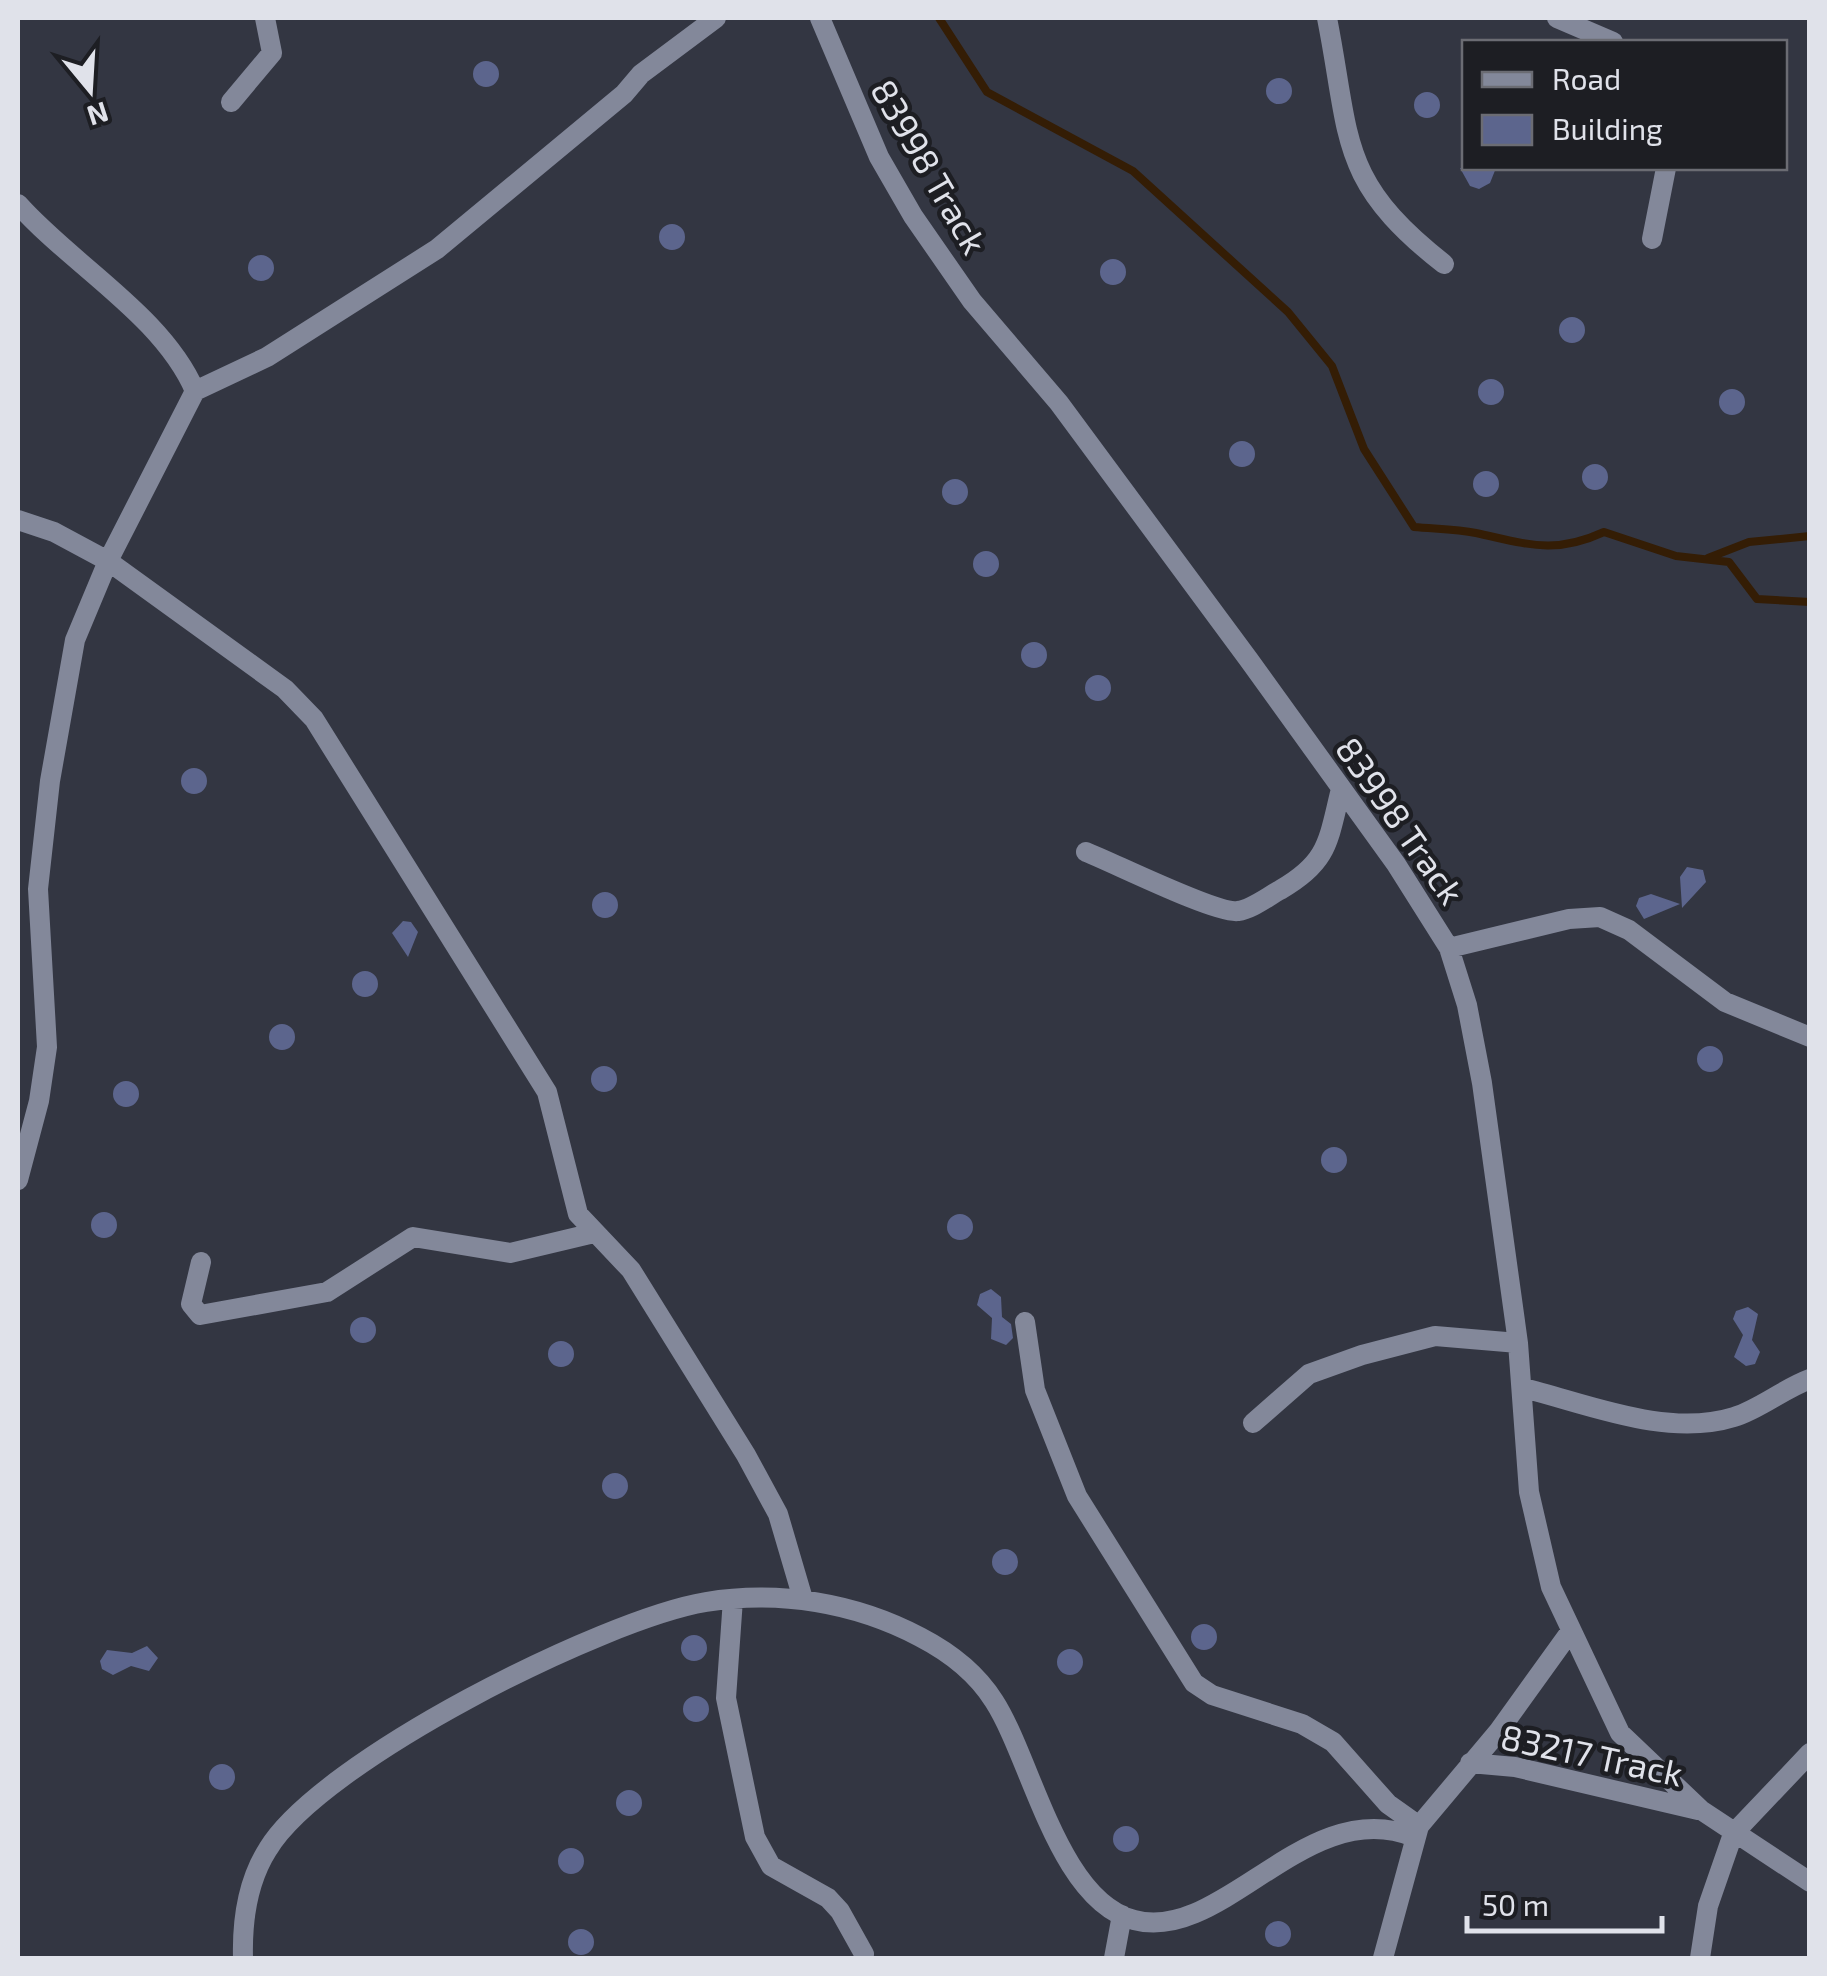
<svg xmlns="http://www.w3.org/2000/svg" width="1827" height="1976" font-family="'Exo 2',sans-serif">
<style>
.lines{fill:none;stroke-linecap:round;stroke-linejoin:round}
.stream{stroke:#341d05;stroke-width:8}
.building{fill:#5c658d}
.minor{stroke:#83889a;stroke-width:20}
.labels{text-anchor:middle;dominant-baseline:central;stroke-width:9;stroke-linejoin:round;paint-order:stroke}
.street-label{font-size:35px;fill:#e0e2ea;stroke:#1d1e23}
</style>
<rect width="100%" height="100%" fill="#333642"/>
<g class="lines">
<path class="stream" d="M939,18l48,74 146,79 155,141 44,54 32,83 50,78c21,2 42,2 62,6 51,11 78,22 128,-1l72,24 53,6 28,37 53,3
M1708,558l41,-16 61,-6"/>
</g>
<path class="building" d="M473 74a13 13 0 1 1 26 0a13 13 0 1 1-26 0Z
M1266 91a13 13 0 1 1 26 0a13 13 0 1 1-26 0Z
M1414 105a13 13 0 1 1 26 0a13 13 0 1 1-26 0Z
M1460,168h36l-6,15 -11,6 -9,-3z
M659 237a13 13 0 1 1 26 0a13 13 0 1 1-26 0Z
M248 268a13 13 0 1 1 26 0a13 13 0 1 1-26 0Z
M1100 272a13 13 0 1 1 26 0a13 13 0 1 1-26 0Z
M1559 330a13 13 0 1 1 26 0a13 13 0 1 1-26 0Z
M1478 392a13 13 0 1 1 26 0a13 13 0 1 1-26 0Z
M1719 402a13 13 0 1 1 26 0a13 13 0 1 1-26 0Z
M1229 454a13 13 0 1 1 26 0a13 13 0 1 1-26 0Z
M1582 477a13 13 0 1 1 26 0a13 13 0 1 1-26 0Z
M1473 484a13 13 0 1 1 26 0a13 13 0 1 1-26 0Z
M942 492a13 13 0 1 1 26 0a13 13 0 1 1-26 0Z
M973 564a13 13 0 1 1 26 0a13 13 0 1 1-26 0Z
M1021 655a13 13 0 1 1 26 0a13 13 0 1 1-26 0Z
M1085 688a13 13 0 1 1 26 0a13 13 0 1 1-26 0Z
M181 781a13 13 0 1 1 26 0a13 13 0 1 1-26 0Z
M1687,867l16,3 3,12 -24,26 -2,-31z
M592 905a13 13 0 1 1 26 0a13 13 0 1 1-26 0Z
M1651,894l29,10 -36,15 -8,-13 3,-8z
M403,921l8,1 7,10 -10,25 -16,-24z
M352 984a13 13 0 1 1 26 0a13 13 0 1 1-26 0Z
M269 1037a13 13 0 1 1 26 0a13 13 0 1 1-26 0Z
M1697 1059a13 13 0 1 1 26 0a13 13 0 1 1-26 0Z
M591 1079a13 13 0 1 1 26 0a13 13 0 1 1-26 0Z
M113 1094a13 13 0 1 1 26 0a13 13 0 1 1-26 0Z
M1321 1160a13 13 0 1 1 26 0a13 13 0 1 1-26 0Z
M91 1225a13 13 0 1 1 26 0a13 13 0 1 1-26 0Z
M947 1227a13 13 0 1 1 26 0a13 13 0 1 1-26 0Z
M991,1289l10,8 1,20 9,7 2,14 -7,7 -15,-6 1,-21 -15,-13 3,-11z
M1748,1307l10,7 -6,26 8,12 -5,12 -9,2 -12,-9 9,-22 -10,-16 3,-8z
M350 1330a13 13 0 1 1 26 0a13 13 0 1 1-26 0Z
M548 1354a13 13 0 1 1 26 0a13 13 0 1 1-26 0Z
M602 1486a13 13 0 1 1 26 0a13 13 0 1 1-26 0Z
M992 1562a13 13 0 1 1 26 0a13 13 0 1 1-26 0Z
M1191 1637a13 13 0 1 1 26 0a13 13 0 1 1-26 0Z
M681 1648a13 13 0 1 1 26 0a13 13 0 1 1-26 0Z
M147,1646l11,12 -9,13 -18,-5 -18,9 -11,-6 -2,-8 7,-11 25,3z
M1057 1662a13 13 0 1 1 26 0a13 13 0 1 1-26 0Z
M683 1709a13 13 0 1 1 26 0a13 13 0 1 1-26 0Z
M209 1777a13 13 0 1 1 26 0a13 13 0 1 1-26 0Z
M616 1803a13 13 0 1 1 26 0a13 13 0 1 1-26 0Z
M1113 1839a13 13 0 1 1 26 0a13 13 0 1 1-26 0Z
M558 1861a13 13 0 1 1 26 0a13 13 0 1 1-26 0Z
M1265 1934a13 13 0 1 1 26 0a13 13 0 1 1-26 0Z
M568 1942a13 13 0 1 1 26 0a13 13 0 1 1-26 0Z"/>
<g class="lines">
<path class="minor" d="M716,18l-75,56 -17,20 -187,155 -170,108 -72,34 -87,170 177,128 29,30 233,373 31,122 53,56 115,185 32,59 25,85
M820,18l59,139 34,59 59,85 87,102 190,257 147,204 53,84 18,57 15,78 36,260 11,149 22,95 69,146 81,77 109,72
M1327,18c24,121 10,162 117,246
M1557,18l56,24
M231,102l41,-49 -7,-35
M18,204c54,61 145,112 177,187
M1652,239l14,-71
M18,520l36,12 54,29 -33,79 -25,141 -12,108 9,158 -8,54 -21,79
M1086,852c28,11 132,63 152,59 14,-2 29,-14 42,-21 49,-28 48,-49 61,-101
M1449,948l120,-29 31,-2 29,13 96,72 85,35
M201,1262l-10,42 9,11 127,-23 86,-55 97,16 84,-20
M1025,1322l10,68 42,106 117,187 18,12 90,29 31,18 55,62 31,22
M1523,1388c65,16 144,50 211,29 26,-8 49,-28 76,-38
M1253,1423l56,-49 53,-19 73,-19 83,7
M733,1599l-7,99 29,139 16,29 57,32 12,13 24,43
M1470,1763l45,4 183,43
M243,1958c-1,-38 4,-76 25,-109 53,-88 335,-230 438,-247 73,-12 150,1 214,35 29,15 57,37 74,64 38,59 64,199 140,219 89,24 173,-127 280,-83
M1114,1958l8,-43
M1383,1958l36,-132 79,-94 72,-100
M1700,1958l8,-52 25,-72 77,-81"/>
</g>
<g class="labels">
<g class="street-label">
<text transform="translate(930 166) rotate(60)">83998 Track</text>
<text transform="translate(1401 820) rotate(55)">83998 Track</text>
<text transform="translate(1592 1754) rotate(12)">83217 Track</text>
</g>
</g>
<rect width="1827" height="1976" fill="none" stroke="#e0e2ea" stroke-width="40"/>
<rect x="1462" y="40" width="325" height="130" fill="#1d1e23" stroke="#6b6c73" stroke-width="2.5"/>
<rect x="1482" y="72" width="50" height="15" fill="#83889a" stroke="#6b6c73" stroke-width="2.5"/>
<text x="1552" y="90" font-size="30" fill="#e0e2ea">Road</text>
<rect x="1482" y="115" width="50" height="30" fill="#5c658d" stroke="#6b6c73" stroke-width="2.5"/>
<text x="1552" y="140" font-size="30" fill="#e0e2ea">Building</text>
<g transform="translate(90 90) rotate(162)" stroke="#1d1e23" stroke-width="8" paint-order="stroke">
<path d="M0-8L18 38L0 25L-18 38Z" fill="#e0e2ea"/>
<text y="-15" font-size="28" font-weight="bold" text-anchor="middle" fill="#e0e2ea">N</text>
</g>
<path d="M1467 1916v15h195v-15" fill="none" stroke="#e0e2ea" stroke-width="5"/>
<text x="1482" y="1916" font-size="30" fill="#e0e2ea" stroke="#1d1e23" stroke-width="8" paint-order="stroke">50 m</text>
</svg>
